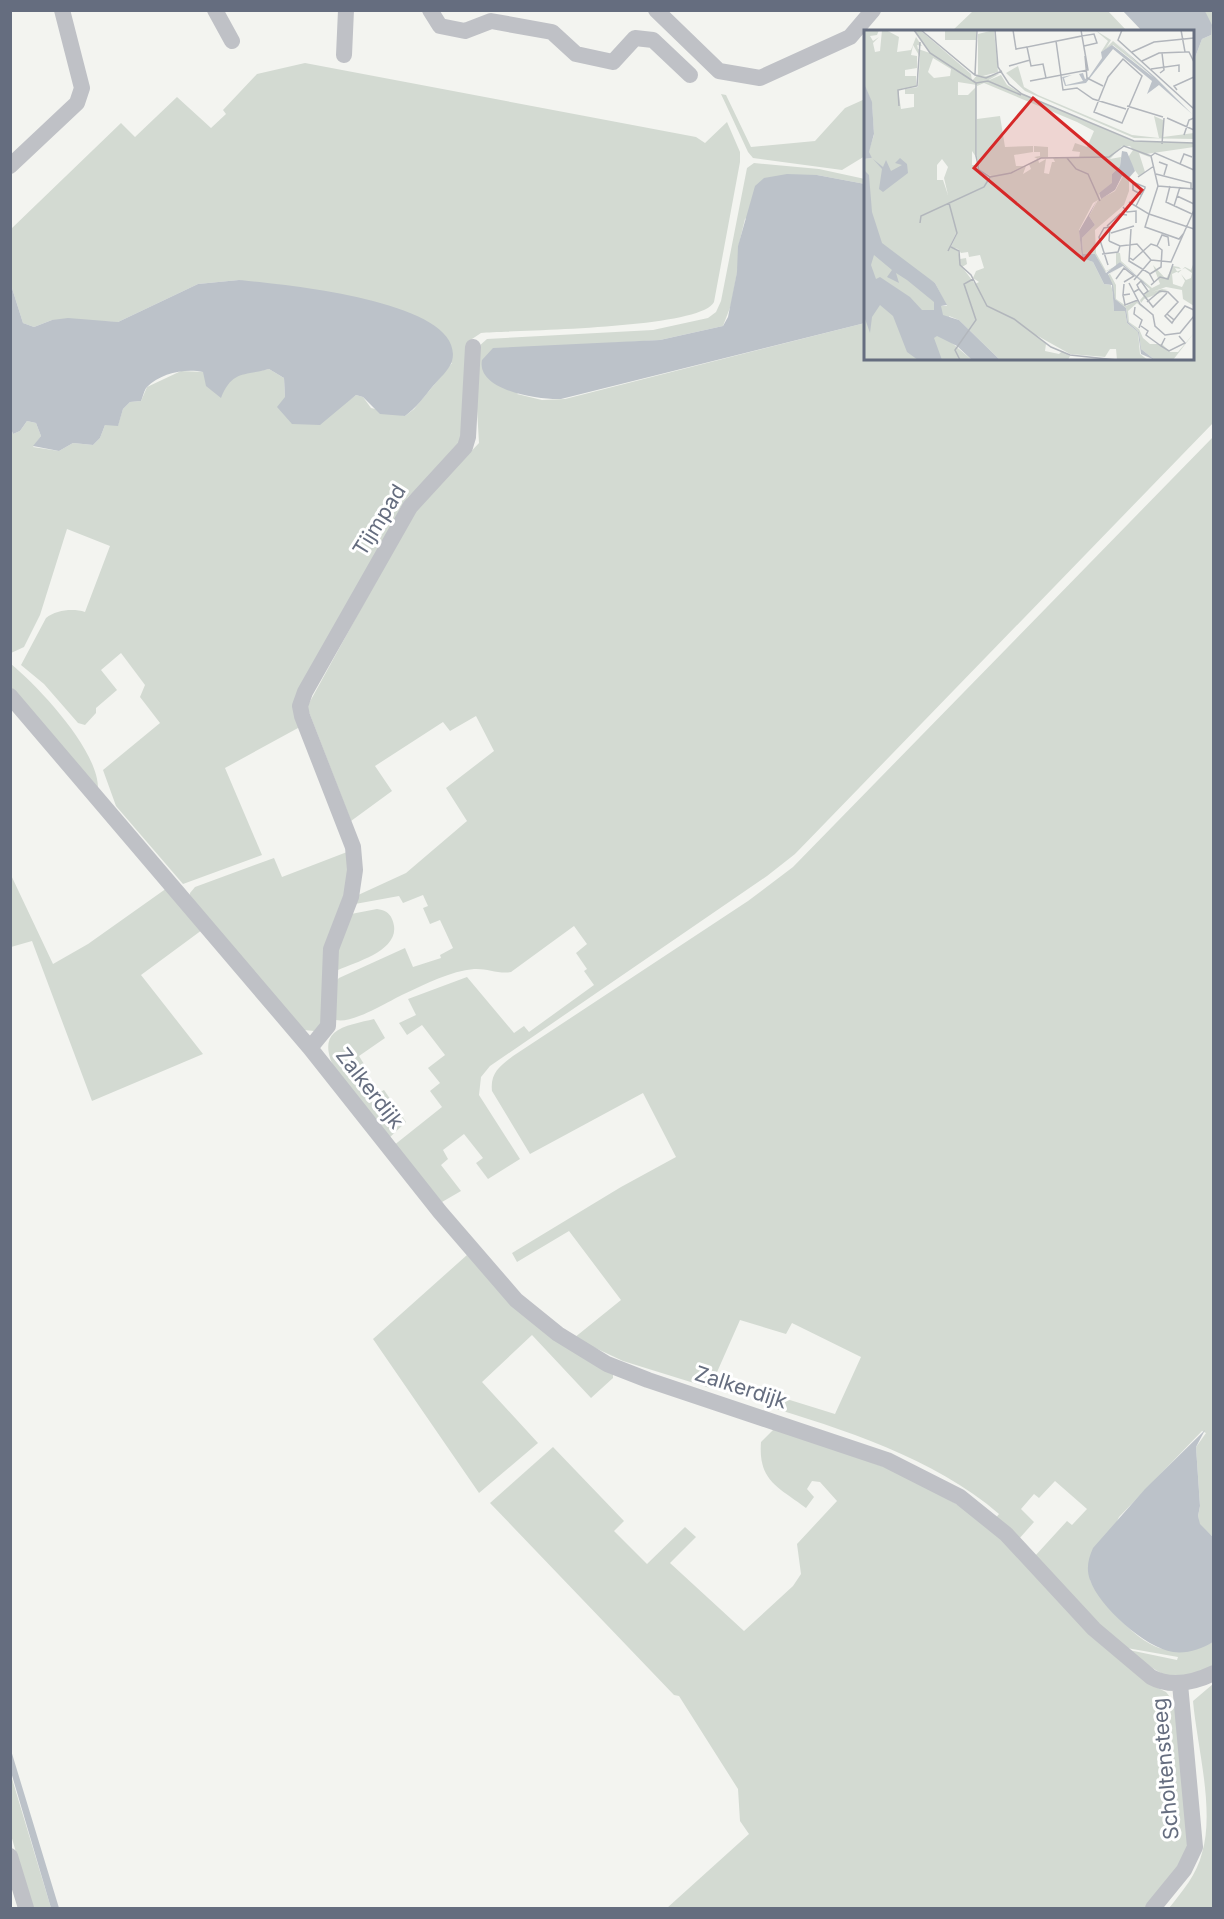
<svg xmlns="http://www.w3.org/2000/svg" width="1224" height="1919" font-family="Inter,sans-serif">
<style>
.green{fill:#d3dad2}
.water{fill:#bcc2c9}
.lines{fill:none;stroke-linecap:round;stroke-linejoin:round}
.street{stroke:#bfc1c6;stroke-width:16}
.labels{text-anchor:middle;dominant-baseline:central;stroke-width:6;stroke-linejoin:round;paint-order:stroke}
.street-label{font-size:21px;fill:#656d7f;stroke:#fff}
.inset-road{fill:none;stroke:#b2b6bc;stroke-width:1.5}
.view{fill:#d62828;fill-opacity:0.15;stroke:#d62828;stroke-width:3}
.inset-edge{fill:none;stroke:#656d7f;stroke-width:3}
</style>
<rect width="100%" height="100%" fill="#f3f4f0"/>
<path class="green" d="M973,11h135l19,20h-175z
M1205,11h8v412l-418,431 -28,22 -277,190 -9,11 -2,18 41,64 -32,20 -12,-16 7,-5 -19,-24 -21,16 5,9 -7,6 20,26 -19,11 -49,-56 49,-39 -12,-16 10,-8 -12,-15 17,-13 -23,-30 -15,10 -8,-12 17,-8 -8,-16 59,-22 47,56 10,-7 5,6 65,-47 -10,-14 3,-2 -11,-16 11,-9 -13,-18 -63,46c-13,2 -25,-4 -37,-3 -23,2 -49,15 -70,25 -15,7 -51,30 -68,26l-3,-36 6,-6 66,-30 8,19 28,-9 -1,-3 13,-7 -13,-28 -10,4 -7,-16 5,-2 -5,-11 -20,8 -4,-7 -44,8 1,-8 50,-23 61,-52 -21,-33 48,-37 -18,-35 -26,15 -7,-9 -68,44 17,25 -41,30 -44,-114 107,-195 65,-69 -4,-69 3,-27 9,-8 166,-9 55,-12 8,-6 5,-11 26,-133 7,-5 65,6 46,10v5l-48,-9h-17l-55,44 -7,29 2,9 -9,48 -8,21 -63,14 -80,5 -63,49 25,6 23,-1 300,-76 1,35h326l1,-295 9,-24 9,-4z
M305,63l391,74 9,6 22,-21 13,30v10l-26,140c-13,27 -197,28 -233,31l-9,6 -9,102 -7,13 -48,43 -55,99 -55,132 -73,40 37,87 -79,29 -67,-78 -13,-36 57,-47 -20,-26 5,-12 -24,-32 -20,17 16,20 -21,18v5l-11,12 -7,-2 -34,-39 -23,-19 25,-47c10,-8 27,-10 39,-6l25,-66 -43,-17 -27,86 -16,32 -13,6 -1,-227 3,8 7,-3 7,-10 9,2 5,13 -8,11 26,4 14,-8 20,2 7,-7 5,-13h13l5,-16 7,-7 11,-1 6,-14 34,-16 22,1 23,12 9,-9 34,-6 15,9 1,19 64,3 7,-5 7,2 8,11 34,8 9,-7 38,-46 -213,-83 -41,4 -80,38 -66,-2 -18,7 -11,-4 -12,-38v-56l110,-106 14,14 42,-40 34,31 15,-14 -3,-4 34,-36z
M721,94l5,1 25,52 64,-6 30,-33 20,-9v57l-23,14 -89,-12 -5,-6z
M1213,437v1100l-14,-13 -1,-8 2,-10 -4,-59 10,-14 -4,-2 -83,86 -29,63c10,21 50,66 74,69 15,2 36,0 49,-7v26c-43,16 -49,10 -84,-18l48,10 1,-3 -57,-10 -86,-91 32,-35 5,4 15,-16 -32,-28 -16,17 -5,-4 -13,15 13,13 -16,18 -23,-21 4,-5c-66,-57 -158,-85 -239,-110l4,-12 71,22 26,-57 -69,-34 -6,11 -46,-14 -30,68 -87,-27 -49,-23 47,-38 -52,-69 -52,31 -5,-9 109,-66 55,-30 -33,-64 -113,61 -38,-63c-2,-18 8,-25 21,-35l235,-155 45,-34z
M11,664c28,23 87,86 87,124l-87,-100z
M347,852l3,30 -24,61 -2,77 -10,11 -10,-1 -114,-131v-6l5,-6 79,-29 8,19z
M10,873l43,91 35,-20 79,-56 35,42 -61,45 62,79 -111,47 -60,-160 -21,6z
M377,909c7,1 12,3 15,10 13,30 -34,42 -54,51l-3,-18 16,-38z
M374,1019l11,19 -26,18 5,8 -7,5 18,26 9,-5 22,32 -18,17c-16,-20 -79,-83 -54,-106 9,-8 28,-11 40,-14z
M467,1255l62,65 84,54v4l-22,20 -59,-63 -50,47 56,61 -59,50 -106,-154z
M776,1427l135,50 77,46 168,164 10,5 8,10 17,140 -8,22 -37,44h-479l82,-74 -9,-13 -2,-32 -59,-93 -5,-1 -184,-192 63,-56 71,74 -10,10 33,33 38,-37 11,10 -26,26 74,68 49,-45 8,-12 -4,-30 40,-43 -17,-19 -8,-1 -5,8 7,8 -8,11c-28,-21 -48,-27 -45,-66z
M1213,1684v224h-44c13,-16 28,-34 33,-55 13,-43 -5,-107 -9,-152z
M10,1772l41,136h-19l-21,-73z"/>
<path class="water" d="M1123,11h82l7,14 -1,10 -9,4 -9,24 -1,-31 -50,-1z
M787,174l30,1 48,9v139l-304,76c-21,1 -85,-8 -79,-39l11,-12 167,-8 63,-14 5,-9 9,-45 1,-26 17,-60 9,-8z
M239,280c37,4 229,20 213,81 -2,8 -13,18 -19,25 -9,11 -17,22 -28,30l-25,-2 -17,-17 -7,-2 -36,30 -28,-1 -15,-17 8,-10 -1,-19 -15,-9c-25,7 -37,1 -48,29l-15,-12 -3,-14c-17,-4 -43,1 -56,15 -3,3 -4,10 -6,14l-11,1 -7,7 -5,17 -13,-1 -5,13 -7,7 -20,-2 -14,8 -26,-5 8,-10 -5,-13 -9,-2 -7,10 -7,3 -3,-8 1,-141 12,38 11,4 18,-7 16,-2 50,4 80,-38z
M1205,1430l-9,17 4,59 -2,10 2,8 13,13v105c-12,7 -26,12 -40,10 -28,-4 -74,-46 -83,-72 -4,-11 -2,-21 3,-32l52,-59z
M10,1747l49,161h-8l-40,-136z"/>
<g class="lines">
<path class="street" d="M215,10l17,31
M430,10l10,16 25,5 26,-10 61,11 24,22 37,8 22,-24 18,2 37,35
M656,10l63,61 41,7 90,-41 23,-27
M344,55l2,-45
M10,166l67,-63 5,-15 -20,-78
M10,696l300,352 130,164 76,88 42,34 49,30 41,16 239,80 73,37 46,37 88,95 57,48c20,11 42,6 63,-4
M310,1048l18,-22 3,-77 20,-52 4,-27 -2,-23 -51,-131 -2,-10 5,-14 105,-185 55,-60 3,-10 5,-90
M10,1856l16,52
M1153,1908l31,-38 11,-23 -15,-163"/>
</g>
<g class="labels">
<g class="street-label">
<text transform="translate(379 520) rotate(-58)">Tijmpad</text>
<text transform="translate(370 1088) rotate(52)">Zalkerdijk</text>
<text transform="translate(741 1387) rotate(18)">Zalkerdijk</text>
<text transform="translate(1165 1769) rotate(-95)">Scholtensteeg</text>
</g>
</g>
<g transform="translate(864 30)">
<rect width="330" height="330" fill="#f3f4f0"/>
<path d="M0,0h15l-2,5 -7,1 3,5 6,-4 -6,6 2,9 5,-1 2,-21h4l13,7 -2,15 14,-2 5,-13 6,9 -5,-1 1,4 12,4 -16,-23h6l51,44 1,7 6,-7v-40l16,-4 4,42 -19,5 20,-3 -12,7 14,-6 6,10 15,9 111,47 61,2v4l-48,7 6,4 -13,-5 6,19 -6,4 -12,-17 6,-9 -3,-4h-8l-12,13 11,-2 -1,9 -8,8v10l-13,9 1,6 15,-8 8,-15 6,2v13l-5,14 -29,25 1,23 10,18 10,-5v-13h4l1,8 16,14 -17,-13 -4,5 -11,5 -10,-18h-12l-1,-16 13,-13 -6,-9 9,-16 -5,3 -14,27 3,28 11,4 11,22 8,1 2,26h11l2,12 11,9 2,22 8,6h-31l-1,-11h-6l-5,8 -35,-3 -34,-19 10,9 -1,7 14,3 3,-3 8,5 -2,4h-68l-41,-40 -10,-4 5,12 -2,15 20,17h-108v-201l8,-1 -4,-5 6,-18 -2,-31 -8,-21zM49,15l7,12 -2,30 -13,2v5h9v13l-13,2 -3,-19 18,-4v-10h-11v-6l12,-2v-12l-6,-1zM69,28l18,11 -1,7 -16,2 -6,-6zM94,52l19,3v21v-20l7,-3 93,39 17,9 -7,16 -12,-4 -3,8 8,1 -1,6h-26l2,4h-3l-3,12 -5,-1 2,-14 -7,4 -1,-5 10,-1v-10l-14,-1v6h6v4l-6,1 4,2 -9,5 2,5 -8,5 3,-8 -18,9 16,-9h-8l-2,-11 19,-3v-6l-28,1 -5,-31 -23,3v38l3,13 11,6 -3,4v-3l-9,-7 -2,-5h-5v-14l4,6v-70l-8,8h-10zM78,129l6,8 -4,11 4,17 -5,-15h-6v-15zM93,201v3l-6,13 7,2 3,4 7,-1 1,5 11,-2 4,13 -8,3 -3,7 6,4 -4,2 -13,-17 5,-3 -1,-6 -6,1 -2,-8 -8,-5zM66,250l5,3 12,23h-6l-8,-10zM81,0h31v10h-31zM231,0l16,10 -5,8 7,-7 42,37 -42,-33 -12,7 7,-11zM154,36l6,21 14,8 94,40 27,3 -5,-22 9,4v17l31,-4v6l-60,-1 -109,-47 -19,-18zM330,232v44l-11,-7 -1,-9 -16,-3 -14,5 10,-3 6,1 -24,9 -3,4 -1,-3 10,-11 -12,-13 14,12 8,-4 -7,-19 13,14 7,-13 6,1 2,2 -6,-1 3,5 7,-6 6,3zM321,238l7,5 -1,5 -5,2 -5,-6 4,7 -3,6 -9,-3 -1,-10zM259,236l-13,8 6,11v14l10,7 11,-5 7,8 -7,-6 -9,8 1,11 10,7 4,9 7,6h12l8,8h8l16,-19 -21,27h-18l-14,-11 -2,-17 -11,-10 -2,-14 -11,-9 -7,-24z" fill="#d3dad2" fill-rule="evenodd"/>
<path d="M251,12l40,35 37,37 -33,-29 -12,9 5,-13 -39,-32 -27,34 -21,3 -3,-9 10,-2 -8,3 2,7 17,-4 -4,-7 4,-1 2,6 4,-2 13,-19 -1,-6 11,-7 42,33zM0,53l8,19 2,32 -5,18 3,6 -8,1zM258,121l5,1 8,19 -7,8 -6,-3 -7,14 -14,9 -2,-6 13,-10v-9l8,-8zM36,128l7,6 1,9 -25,19 -4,-3 3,-20 -9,-10 10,8 3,-7 5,11 11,-6 -7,-2zM0,140l5,5 3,37 10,31 53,40 12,22 -6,1 2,9 16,5 41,40h-28l-15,-14 -20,-10 -3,2 8,22h-24l-11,-8 -14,-36 -13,-11 -8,12 -2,16 -6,-17zM10,225l18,15 -5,7 12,6 -3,-10 11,7 27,22v8h-12l-12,-13 -30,-20 -4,2 -5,-14zM233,170l-8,16 6,9 -13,13 1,16h12l11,19 14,-11 23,19 7,8 -27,-23 -15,8 5,11 2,14 11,9 2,14 11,10 2,17 14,11 -14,-6 -3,-22 -11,-9 -2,-12h-11l-2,-26 -8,-1 -11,-22 -11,-4 -3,-27z" fill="#bcc2c9" fill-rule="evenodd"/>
<path class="inset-road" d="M50,0l16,23 46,30M57,0l54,45 11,3 16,-7M131,0l3,37 11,17 13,10 112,47 60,2M149,0l3,19 11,-2M217,0l1,6 12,-2 3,9 -13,3M258,0l-4,10 76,69M317,0l4,22h4l5,10M192,11l7,49 14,-2 16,11 33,10M268,22l22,-10 40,-4M221,26l2,22 16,8M259,29l19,17 -20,47 -28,-11 14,-35zM278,31l17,-8 26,-1M145,36l21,-6M287,39l28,-4v7M296,43l4,-3 -2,-17M111,45l2,-45M166,51l58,-11 -6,-34 -55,11 4,19 12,-2 3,14M112,53l12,-2 33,14M112,53v73l3,14 11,7M313,60l-3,-4 20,-9M35,76l-1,-16 19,-4 3,-44M263,76l36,11M303,88l27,12M320,105l5,-15 5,-2M298,114l2,-26M287,126l7,30 -9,28 45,15M287,126l4,-3 39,17M203,128l9,11 12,5 12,27M295,132l8,3 -3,10M316,134l4,-10 8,3M292,144l35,9v5M126,147l21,-4 30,-15 68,-1 15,-11 27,10M274,147l16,-11M294,156l36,3M306,156l-4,16 26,12M313,166l17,8M265,172l20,12 -4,13 34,12 5,-6M272,176l9,-18v-1l-12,-5v8l9,5M310,176l6,-19M259,177l4,5 9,-1v12M56,193l1,-7 63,-29 6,-10M243,196l13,-12 7,1M267,199l-2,32 20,12 5,9M247,203l23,-7M245,211l11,5 17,-2 14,16M293,216l5,-11 6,2 1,9M87,217l8,4 1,14 11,10 16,31 27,13 37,28 19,8 47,5M84,221l9,-18 -8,-30M238,224l16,-2 2,-6M266,228l3,2 18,-16 6,2M287,230l20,2 23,-52M244,235l-9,-28 5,-9 6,-1 -1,14M286,244l11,-7 1,-17 -5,-4M252,249l8,-11 10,8 -10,6M270,250l17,-20M265,253l11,21 13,11 2,11 10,9 15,-2 14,-17M260,254l-1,11 7,-1M287,255l9,-8 8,2 5,-15M275,259l-2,-4 4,-4 7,10 -5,4M270,262l5,-3 14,18 14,-14M259,265l2,10 13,-5M283,272l13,-11 8,1 10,10 -13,14 7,7 2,-3 -7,-6M271,277l-1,7 8,6 -3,8M310,290l11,-14 9,4M277,296l7,5 -2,4 15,11M301,308l-4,8 8,5 16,-8 -6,-7M96,330l-5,-10 21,-30 -12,-36 9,-5"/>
<path class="view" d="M169,68l109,92 -58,70 -110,-92z"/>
<rect width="330" height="330" class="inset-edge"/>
</g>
<rect width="1224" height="1919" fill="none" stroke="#656d7f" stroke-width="24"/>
</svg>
